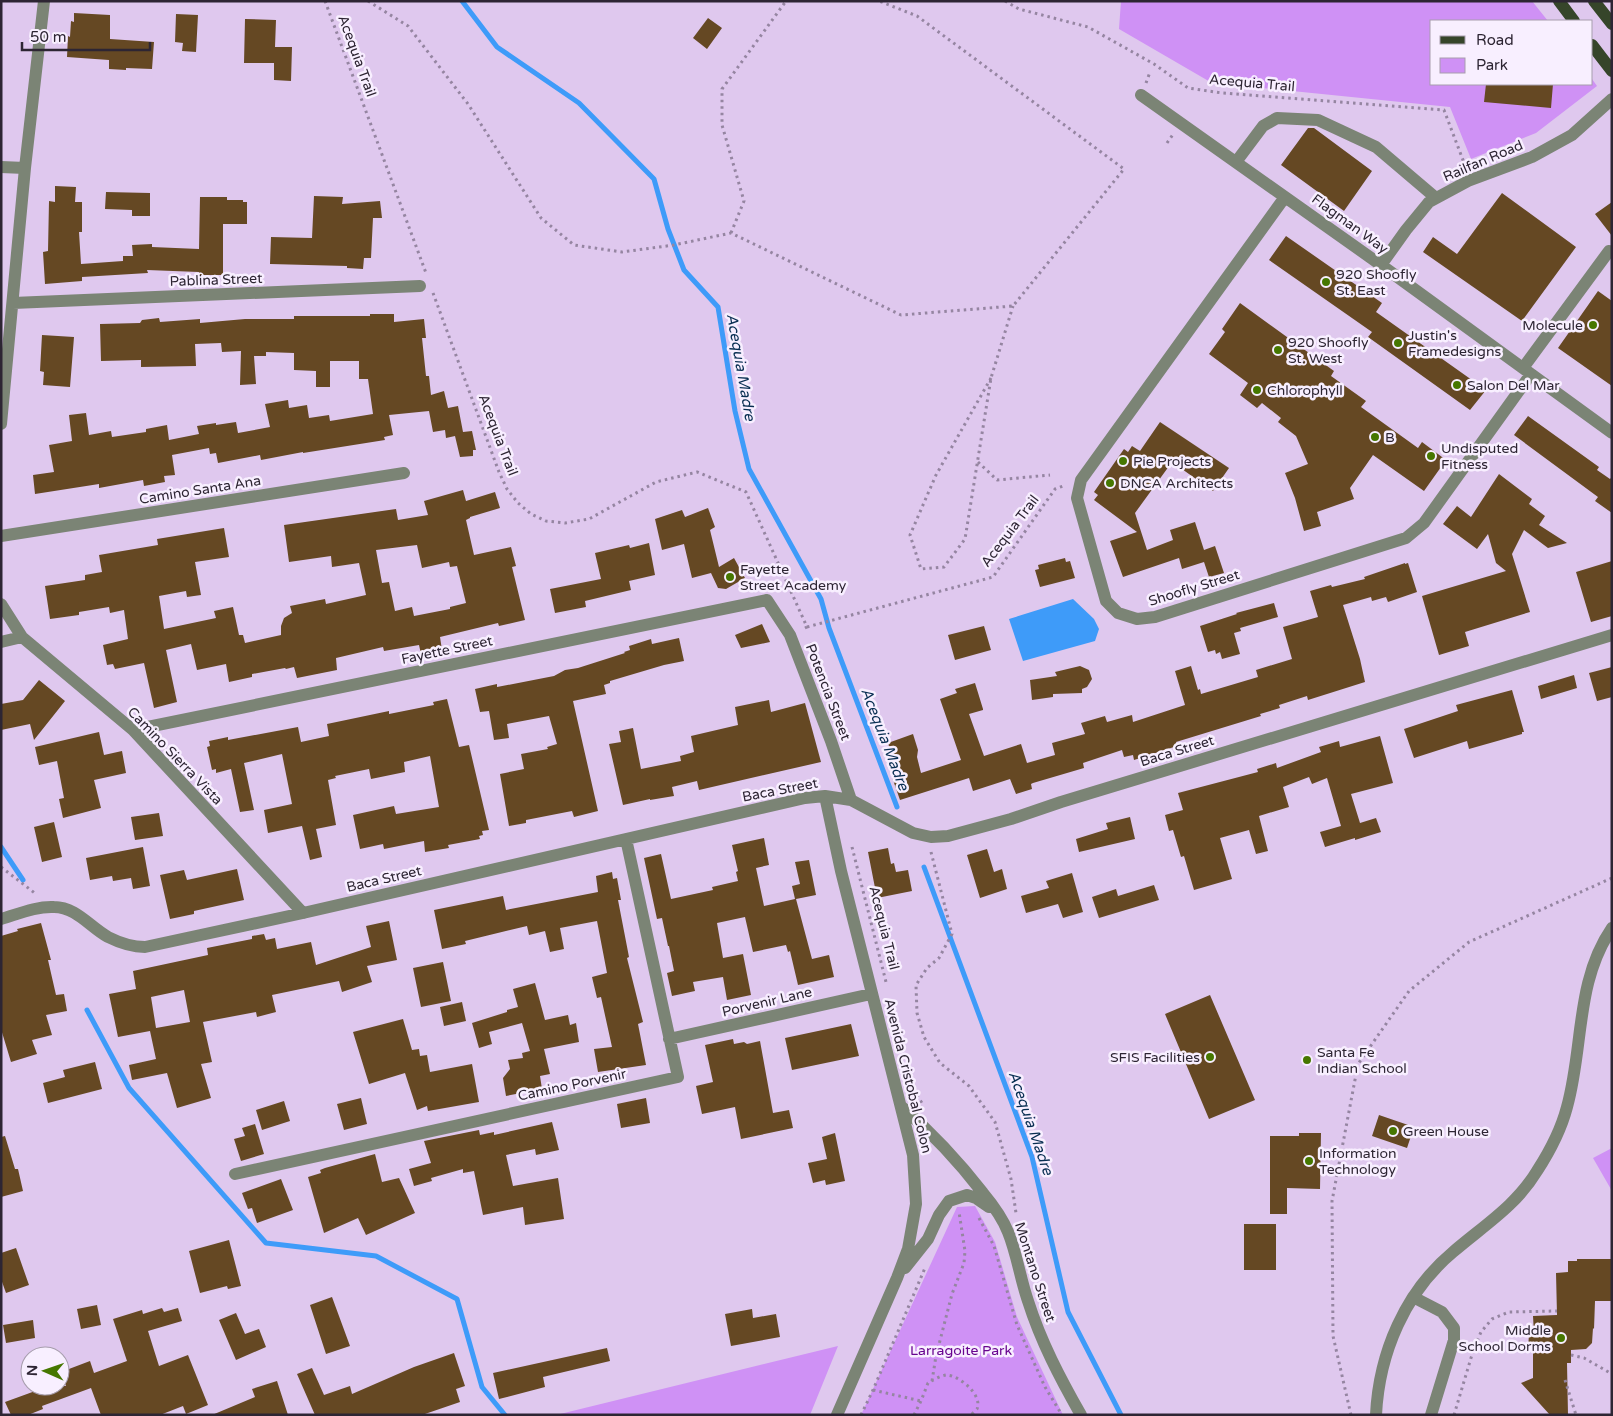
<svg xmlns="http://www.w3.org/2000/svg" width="1613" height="1416" font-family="'Varela Round',sans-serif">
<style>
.green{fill:#cf91f5}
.water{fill:#3e9bf9}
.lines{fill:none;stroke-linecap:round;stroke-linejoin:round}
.stream{stroke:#3e9bf9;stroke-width:5}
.building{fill:#654823;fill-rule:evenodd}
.path{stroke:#9585a1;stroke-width:3;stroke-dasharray:2.5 4;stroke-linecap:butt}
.minor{stroke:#7b8475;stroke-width:12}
.major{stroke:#36452a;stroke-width:12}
.poi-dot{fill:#467700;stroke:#f8efff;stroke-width:2}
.labels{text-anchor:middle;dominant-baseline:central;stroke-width:5;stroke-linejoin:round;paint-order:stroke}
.street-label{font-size:14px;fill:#2d2533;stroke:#f8efff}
.poi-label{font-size:14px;fill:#2d2533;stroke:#f8efff;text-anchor:start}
.park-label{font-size:14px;fill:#68048f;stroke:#f8efff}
.water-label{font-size:15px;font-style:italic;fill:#082e52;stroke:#f8efff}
</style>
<rect width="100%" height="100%" fill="#dfc8ee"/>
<path class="green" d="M1121,1h411l16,20h-116v63h160v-5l5,7 -61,47 -65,26 -21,-52 -238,-24 -93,-54z
M1612,1148v43l-19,-33z
M975,1206l20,36 22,75 46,98h-202l96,-208z
M838,1346l-28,69h-254z"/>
<path class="water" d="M1073,599l21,20 5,10 -4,12 -72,20 -14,-42z"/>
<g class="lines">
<path class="stream" d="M462,1l35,46 82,56 75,76 14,50 16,41 34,37 17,104 14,58 72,130 8,29 68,179
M1,847l22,33
M924,867l108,290 36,155 53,103
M87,1010l42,78 137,155 110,13 81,43 25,88 23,28"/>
</g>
<path class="building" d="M74,13l36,2v24l44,3 -2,27 -26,-1v2l-17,-1v-9l-42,-3 1,-21 2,1 1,-16 3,1z
M176,14l22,1 -2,37 -14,-1 1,-8 -8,-1z
M708,18l14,10 -15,21 -14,-11z
M245,19l31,1 -1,27h17l-1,34 -17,-1v-17h-30z
M1486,84h67l-2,24 -67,-6z
M1308,128h6l58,43 -28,40 -63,-46z
M55,186l21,1 -1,15h7v30h-3l2,32 42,-3v-5h10l-1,-11 20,-1v3l47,2 1,-52h27v3h16v2h4v22h-24v51h-24v-3l-52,-2 1,3 -66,4v4l-37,3 -2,-32 5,-1 1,-50 6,1z
M106,192l44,1v23h-18v-6l-27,-1z
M1502,193l74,54 -54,74 -99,-69 10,-15 24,17z
M314,196l29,1 -1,7 38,-3 2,17h-9l-2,40h-7l-1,11 -16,-1v-2l-77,-2 1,-27 41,1z
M1612,202v34l-17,-22z
M1286,236l96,67 -6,9 110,78 -16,20 -102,-73 4,-5 -103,-72z
M1598,291l14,10v85l-54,-38z
M1240,303l94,68 -3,5 35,25 -5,6 57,41 4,-6 24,18 -22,31 -51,-36 -23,33 4,11 -37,13 4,14 -17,5 -9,-33 -10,-25 23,-9 -12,-28 -18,-14 3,-4 -19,-15 -5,5 -17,-13 8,-12 -39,-29 16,-22 -3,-3z
M370,314h24v8l30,-3 2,19h-4l4,38h3l2,19 13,-4 4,17 10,-2 5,26 9,-1 4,19h-3v6l-13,1 -5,-21 -9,2 -1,-8 -12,2 -4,-21 -40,4 4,20 -9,2 1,3 -82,13v-1l-42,8 -1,-5 -42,8 -2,-10 -6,1 -1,-6 -37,7 3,20 -11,1 1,6 -21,4 -1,-6 -44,8v-4l-64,10 -2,-19 21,-3 -5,-27 23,-4 -3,-26 17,-2 3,22 22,-4 1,6 34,-5v-3l21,-4 2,15 30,-6 -2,-8 19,-3v2l20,-3 2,11 32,-6 -5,-23 23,-4 1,8 18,-3 2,13 20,-3 1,6 43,-7 -5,-35h-9v-18h-29v26h-14v-16l-22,-1v-17l-28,-1v4h-12l2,28 -16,1 1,-34 -19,1 -1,-9 -26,1 1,22 -55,1v-7l-40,1 -1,-37 40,-1 2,-3 17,-2 1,4 40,-3v4l45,-4h49v-3h76z
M42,335l32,2 -4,50 -27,-2 1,-13 -4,-1z
M1528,416l71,51 -2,3 13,9 2,-2v36l-17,-12 3,-4 -84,-62z
M1160,422l69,46 -16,23 -41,-29 -37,51 12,37 26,-10 -3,-10 25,-8 9,28 11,-4 9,27 -15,4 -5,-15 -22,7 -3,-11 -56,19 -13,-36 27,-9 -43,-32 4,-5 -4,-3 30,-43 4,3 4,-6 8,5z
M1499,474l33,25 -3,5 16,12 -6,9 28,18 -19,5 -24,-18 -12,24 18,58 -65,20 4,14 -30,9 -17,-59 84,-25 -10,-8 -8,-29 -11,15 -34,-25 14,-18 14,11z
M463,490l3,11 29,-9 5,16 -30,9v1l-4,2 8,35 37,-8 5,19 -4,1 13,53 -26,6 -1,-3 -58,14 2,13 -21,4 -2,-9 -35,6 -1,-4 -47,11 1,12 -40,8 -3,-11 -8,2 -1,-1 -33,6v3l-23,5 -3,-18 -29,6 -6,-26 -25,6 11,52 -23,6 -10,-45 -29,6 -2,-5 -6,1 -4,-20 25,-6 -4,-29 -14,3 -1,-6 -30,5v3l-29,4 -5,-33 40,-6v-5l17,-3 -3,-17 59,-10 -1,-6 67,-11 5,29 -34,5 6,33 -14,2 -1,-6 -27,5 5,33 52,-11 -2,-7 19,-4 6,28h4l2,8 36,-8v-9l3,-8 8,-5 -2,-7 35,-7 1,5 40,-9 -7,-32 -27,4 -1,-11 -42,6 -5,-37 112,-16 2,11 30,-5 -4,-14zM417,545l5,23 27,-6 1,5 7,-1 9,37 -16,4v2l-36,7 -2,-9 -17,4 -6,-29 -7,1 -6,-33z
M708,508l7,19 -5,3 9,37 15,-9 11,20 -19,11 -8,-1 -7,-15 -19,5 -8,-34 -22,6 -7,-31 27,-9 3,7z
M649,543l6,32 -26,6 2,9 -46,11 1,6 -31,6 -5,-24 51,-10 -6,-26 34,-8 1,3z
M1065,558l1,4 4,-1 5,17 -35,9 -5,-17 4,-1 -1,-4z
M1612,561v55l-21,6 -15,-50z
M1405,563v1l3,-1 9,29 -29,10 -2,-5 -14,4 -1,-4 -28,8 17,54 5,23 -57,18 -1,-4 -28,9 1,3 -20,6 1,2 -85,26 1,4 -43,14 -1,-5 -9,2 -2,-7 -39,13 1,5 -51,15 -2,1 1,5 -16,5 -6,-15 -37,12 -4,-13 -69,22 -8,-23 6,-2 -10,-32 25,-9 5,16 -1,7 4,16 40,-13 -21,-61 17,-6 -2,-4 20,-6 8,26v1l-14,4 15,42 37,-12 6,19 28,-8 -3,-12 33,-9 -4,-11 24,-7 2,6 25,-7 1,7 52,-17 -10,-34 16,-5 7,24 2,-1 1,5 57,-17 -2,-7 36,-11 -9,-32 35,-10 -8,-26 21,-6 1,2 33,-8 -1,-2z
M1274,603l4,14 -38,11 1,3 -7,2 6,21 -18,5 -2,-7 -4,2 -1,-4 -7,2 -8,-26 37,-12 -1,-1z
M762,624l8,18 -29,6 -6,-13z
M984,626l7,24 -36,10 -7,-25z
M679,638l5,23 -20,4 -54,16v2l-6,2 2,9 -33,7 25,110 -24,6 -2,-6 -46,9v3l-17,3 -9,-52 24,-5 -3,-15 27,-5 -1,-2 10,-3 -8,-28 -42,8 2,14 -15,2 -5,-29 -9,1 -5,-23 22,-5v3l57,-11 11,-6 13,-2 47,-15 -1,-1 6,-2 -1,-4 22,-7 1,5z
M1080,666l9,4 3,9 -5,8 -5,2v4l-29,1v3l-21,3 -2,-20 27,-4 -2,-4z
M1612,667v30l-15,4 -8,-28z
M1574,675l3,13 -36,11 -3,-13z
M39,680l26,21 -31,39 -4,-16 -29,6v-26l22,-4z
M1512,690l12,42h-2v2l-53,15 -2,-8 -53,17 -10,-29 54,-18 -2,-6z
M447,699l12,48 10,-2 20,85 -7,1 1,4 -4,1 1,3 -32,6 1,3 -24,4 -1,-11 -40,8 -1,-5 -23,5 -7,-34 41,-9 2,8 43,-7 -9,-51 -26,6 1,10 -34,7 -2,-10 -34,7 1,2 -8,2 8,45 -20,4 6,28 -12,3 -8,-34 -34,7 -4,-23 28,-6 -10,-50 -38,9 10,47 -14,2 -9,-43 -15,4v-4l-4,1 -5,-23 3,-1 -1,-5 19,-4v3l70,-13 3,15 28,-6 -2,-12 62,-13v3l45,-9 -1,-3z
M769,700l2,12 34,-9 16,59 -122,28 -2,-9 -25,6 2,9 -24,4v-1l-27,6 -14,-61 12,-2 -2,-11 14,-3 8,41 40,-8 -1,-5 14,-4 -3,-16 47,-11 -3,-18z
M99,732l5,23 18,-4 4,22 -32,7 7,28 -38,10 -4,-19 5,-1 -7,-37 -18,4 -4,-18z
M1380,736l13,47 -42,11 9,29 16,-5 5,14 -26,8v-2l-30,9 -5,-15 21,-6 -14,-48 -15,6 -3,-7 -26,10 6,20 -30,9 9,35 -12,3 -7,-24 -29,8 12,41 -38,11 -10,-34 -3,1 -8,-27 -4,1 -4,-16 18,-5 -5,-17 80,-21 -1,-3 19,-6 1,5 44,-16 -2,-5 20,-6 1,6z
M159,813l4,23 -28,4 -4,-23z
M1130,817l5,22 -56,13 -3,-13 32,-10 -2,-6z
M54,822l8,35 -20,5 -8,-35z
M764,838l5,27 -13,3 8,38 31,-7 -3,-13 8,-2 -5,-22 14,-2 7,35 -20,4 16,60 17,-4 5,22 -36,8 -8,-34 -2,1 -2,-7 -33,7 -8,-35 -28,6 6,35 20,-4 8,41 -24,5 -4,-23 -30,5 2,9 -23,5 -5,-23 7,-2 -5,-25h-1l-6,-28 -5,1 -13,-61 17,-4 10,45 42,-9 -1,-3 26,-6 -2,-9 2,-1 -6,-26z
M143,847l7,39 -17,3 -2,-11 -18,3 -1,-5 -22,4 -4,-22z
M888,848l3,16 3,-1 2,9 12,-2 4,21 -35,7 -9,-46z
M987,849l7,23 8,-3 5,20 -27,9 -13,-43z
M237,869l7,31 -50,11v3l-24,5 -10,-44 24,-5 3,10z
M612,872l1,7 4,-1 4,22h-3l11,57 -2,1 16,64 -5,2 8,41 -48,7 -4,-23 18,-2 -11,-50 -4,1 -5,-21 15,-4 -10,-52 -37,7 4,21 -14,3 -5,-21 -16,4 -2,-9 -62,15 1,3 -24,5 -8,-39 69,-14 3,14 92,-18 -2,-16z
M1072,873l11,39 -20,6 -5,-14 -32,9 -5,-17 28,-8 -3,-7z
M1154,885l5,15 -60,18 -7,-21 24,-8 2,7z
M389,921l8,39 -30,6 5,16 -30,10 -3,-11 -67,14 4,17 -19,5 -1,-5 -53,10 9,40 -11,2 10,34 -34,10 -10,-35 -35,7 -3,-15 27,-6 -6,-28 -32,6 -9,-43 27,-5 -3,-18 75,-16 -1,-7 45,-9v-3l12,-2 2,6 9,-2 2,11 34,-7 5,23 55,-18 -5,-21zM184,990l6,32 -34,6 -5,-31z
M41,923l10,37h-3l8,35 8,-1 3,17 -21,4 6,20 -20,5 5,14 -26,8 -10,-33v-93l17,-5 -1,-2z
M443,962l8,39 -30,6 -8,-39z
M535,983l10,37 23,-5 2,10 6,-2 3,19 -35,7 6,25 -10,2 2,13 -36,7 -3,-18 7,-9 -2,-9 15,-2 -1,-5 8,-2 -8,-28 -33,9 3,12 -13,4 -7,-25 35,-11v-2l11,-3 -5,-18z
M1210,995l45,105 -46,19 -44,-105z
M462,1002l4,19 -22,5 -4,-19z
M403,1019l9,31 7,-1 1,7 7,-1 3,17 42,-8 7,38 -51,9 -1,-5 -10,4 -12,-37 -36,11 -16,-52z
M851,1024l8,32 -67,14 -7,-32z
M733,1039l1,5 10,-2 3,2 13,-3 13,72 16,-3 4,18 -52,11 -6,-32 -33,7 -6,-28 17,-4 -8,-37z
M95,1062l7,27 -54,14 -5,-20 22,-6 -2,-7z
M361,1098l6,26 -23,6 -7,-26z
M646,1098l4,25 -29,5 -4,-24z
M284,1101l6,20 -28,9 -6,-20z
M1379,1115l35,12 -7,21 -35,-12z
M552,1122l7,28 -23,5 -1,-6 -29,6 7,31 45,-8 6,41 -39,6 -2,-18 -40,8 -9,-44 -11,2v-4l-32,9 1,3 -18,5 -5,-17 22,-6 -7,-22 55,-11 1,5 14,-3v3z
M255,1124l9,30 -23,7 -7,-22 11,-3 -3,-8z
M835,1133l10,48 -19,4 -1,-5 -12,3 -5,-20 19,-4 -5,-22z
M1299,1133h22l-1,56 -33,-1v26h-17v-78h29z
M5,1136l10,33h3l5,22 -22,6v-60z
M375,1154l7,28 17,-4 16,35 -49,22 -8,-17 -34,15 -16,-56 13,-4 -1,-3 5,-2z
M281,1179l12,31 -36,13 -5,-15 -4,1 -6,-16z
M1244,1224h32v46h-32z
M229,1240l12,46 -13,3 -1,-3 -27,7 -11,-42z
M16,1248l13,37 -23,8 -5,-14v-26z
M1577,1259h35v42h-17l-1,28 -1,-1 -1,15 -6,6 -15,1v13h-4l1,52h-18l-29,-32 12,-5v-28l-5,-1 1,-15h5l-1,-18 24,-1 -1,-42 12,-1v-11h9z
M332,1297l18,49 -24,8 -16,-49z
M97,1305l4,20 -20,4 -4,-20z
M162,1308l2,4 14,-4 4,13 -34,10 11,35 29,-11 20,50 -22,9 -3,-8 -23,9h-59l-10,-27 -49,18 1,3 -15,6h-17l-6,-13 33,-12 -2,-4h30l-5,-14 29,-11 4,12 33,-12 -14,-42 29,-9 1,4z
M752,1309l1,9 23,-4 4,23 -49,9 -6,-32z
M236,1313l9,21 14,-5 7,18 -30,13 -17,-40z
M33,1320l2,18 -29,5 -3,-18z
M607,1348l3,13 -67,16 2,10 -46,12 -6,-26z
M454,1353l11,33 -9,3 4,13 -38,13h-107l-18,-41 15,-6 12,27 26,-9 2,8 62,-27z
M277,1381l11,34h-76l43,-18 -3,-8z"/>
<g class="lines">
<path class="path" d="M325,1l101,272
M368,1l40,25 60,78 73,114 33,27 48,7 52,-7 57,-12 170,82 112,-9 111,-137 -207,-153 -38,-15
M1005,1l14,8 69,18 66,37 34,24 34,5 222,17 22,58
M1146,83l4,-11
M1167,143l7,-10
M731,233l13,-32 -22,-76v-36l64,-88
M433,293l66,179 8,17 11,14 13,11 15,7 19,2 24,-4 67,-37 41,-10 49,20 61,135 -4,2
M991,378l-55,97 -26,60 11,34 23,-2 21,-28 26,-161 22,-72
M978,462l19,18 53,-5
M807,627l186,-50 62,-88 11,-4
M810,643l6,11 6,20
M852,847l34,135
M931,852l21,82 -13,24 -12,10 -11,17 1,28 7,24 16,26 29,23 26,36 16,57 5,34
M1,867l35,27
M913,1090l9,13
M979,1218l15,28 23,79 28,62 17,28
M1474,1348l55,-3
M1571,1355l13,3 28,16
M1565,1380l11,35
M932,1381l4,-25 16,-62 12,-31 1,-12 -6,-39
M873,1390l48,11
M861,1415l12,-25 52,-122
M914,1415l7,-14 7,-18c5,-3 12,-7 18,-8 13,0 37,20 31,34 -1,1 -5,5 -6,6
M1351,1415l-18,-79 -1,-135 26,-137 51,-73 60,-49 143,-64
M1454,1415l20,-67 7,-16 11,-13 17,-7 48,-1"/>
<path class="minor" d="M1141,95l240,170 231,168
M1236,162l27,-36 14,-8 41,2 58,27 60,51
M1,167l24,1
M1285,197l-204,283 -4,18 29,103 12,12 19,6 18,-2 251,-79 18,-15 107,-149
M1381,265l25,-35 23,-28 39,-21 64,-24 40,-22 40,-36
M13,303l407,-17
M1523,368l86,-117
M1,424l24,-256 19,-167
M1,536l403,-63
M1,604l21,33 111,93 170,183
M1,642l21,-5
M133,730l634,-130 23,35 41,106 20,59
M825,796l16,75 72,284 3,49 -8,45 -11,29 -60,137
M1,919c17,-5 36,-13 53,-12 22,0 36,20 54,30 12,6 23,10 37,10l158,-34 502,-115 20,-2 26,4 62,33 18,4 17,-1 63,-17 50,-17 551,-167
M669,1039l202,-45
M902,1107c30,26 57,55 81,86 10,12 19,24 25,39 9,22 12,46 20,69 13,41 32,77 53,114
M235,1174l443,-97 -52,-238
M905,1268l23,-29 11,-24 10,-14 18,-6 9,3 13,9
M1413,1297l29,15 12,16v12l-23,75
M1376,1415c3,-62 29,-123 77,-163 30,-26 63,-46 84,-81 13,-20 24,-41 30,-64 17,-61 8,-125 45,-179"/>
<path class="major" d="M1559,1l15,20
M1594,1l18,23
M1592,45l20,26"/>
</g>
<g class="poi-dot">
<circle cx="1326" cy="282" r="5"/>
<circle cx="1593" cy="325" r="5"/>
<circle cx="1398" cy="343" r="5"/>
<circle cx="1278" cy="350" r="5"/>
<circle cx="1457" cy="385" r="5"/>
<circle cx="1257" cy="390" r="5"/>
<circle cx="1375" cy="437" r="5"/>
<circle cx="1431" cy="456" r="5"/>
<circle cx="1123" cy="461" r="5"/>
<circle cx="1110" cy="483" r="5"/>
<circle cx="730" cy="577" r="5"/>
<circle cx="1210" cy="1057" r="5"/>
<circle cx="1307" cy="1060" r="5"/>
<circle cx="1393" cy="1131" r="5"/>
<circle cx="1309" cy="1161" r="5"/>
<circle cx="1561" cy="1338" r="5"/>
</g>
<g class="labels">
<g class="street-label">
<text transform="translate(357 56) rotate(70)">Acequia Trail</text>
<text transform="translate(1252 83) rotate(5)">Acequia Trail</text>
<text transform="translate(1483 161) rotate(-23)">Railfan Road</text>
<text transform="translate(1350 224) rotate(36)">Flagman Way</text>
<text transform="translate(216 280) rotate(-2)">Pablina Street</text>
<text transform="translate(498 435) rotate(69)">Acequia Trail</text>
<text transform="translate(200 490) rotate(-9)">Camino Santa Ana</text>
<text transform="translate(1010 531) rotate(-53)">Acequia Trail</text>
<text transform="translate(1194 588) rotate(-17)">Shoofly Street</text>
<text transform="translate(447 650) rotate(-12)">Fayette Street</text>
<text transform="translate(828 692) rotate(69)">Potencia Street</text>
<text transform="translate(1177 751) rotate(-17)">Baca Street</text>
<text transform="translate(175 756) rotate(46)">Camino Sierra Vista</text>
<text transform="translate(780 790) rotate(-11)">Baca Street</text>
<text transform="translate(384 879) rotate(-13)">Baca Street</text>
<text transform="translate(884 928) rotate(76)">Acequia Trail</text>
<text transform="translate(767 1002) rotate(-13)">Porvenir Lane</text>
<text transform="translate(908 1076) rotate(76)">Avenida Cristobal Colon</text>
<text transform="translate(572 1085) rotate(-12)">Camino Porvenir</text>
<text transform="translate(1035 1272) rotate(72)">Montano Street</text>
</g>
<g class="poi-label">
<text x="1336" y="274">920 Shoofly<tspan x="1336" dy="16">St. East</tspan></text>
<text x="1583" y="325" text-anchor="end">Molecule</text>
<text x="1408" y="335">Justin's<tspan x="1408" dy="16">Framedesigns</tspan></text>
<text x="1288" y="342">920 Shoofly<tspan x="1288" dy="16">St. West</tspan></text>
<text x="1467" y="385">Salon Del Mar</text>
<text x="1267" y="390">Chlorophyll</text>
<text x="1385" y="437">B</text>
<text x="1441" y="448">Undisputed<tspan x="1441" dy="16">Fitness</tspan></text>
<text x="1133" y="461">Pie Projects</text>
<text x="1120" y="483">DNCA Architects</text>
<text x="740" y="569">Fayette<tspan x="740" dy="16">Street Academy</tspan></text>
<text x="1317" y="1052">Santa Fe<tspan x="1317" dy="16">Indian School</tspan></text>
<text x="1200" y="1057" text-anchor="end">SFIS Facilities</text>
<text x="1403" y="1131">Green House</text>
<text x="1319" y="1153">Information<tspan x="1319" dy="16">Technology</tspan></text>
<text x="1551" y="1330" text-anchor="end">Middle<tspan x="1551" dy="16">School Dorms</tspan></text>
</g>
<g class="park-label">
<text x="961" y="1350">Larragoite Park</text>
</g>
<g class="water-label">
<text transform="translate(741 367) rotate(80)">Acequia Madre</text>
<text transform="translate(885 739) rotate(69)">Acequia Madre</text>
<text transform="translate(1031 1123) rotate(71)">Acequia Madre</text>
</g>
</g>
<rect width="1613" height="1416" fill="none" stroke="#2d2533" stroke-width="5"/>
<rect x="1430" y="20" width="162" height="65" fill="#f8efff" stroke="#a79ead"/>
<rect x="1440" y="36" width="25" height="8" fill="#36452a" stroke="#a79ead"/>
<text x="1476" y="45" font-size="15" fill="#2d2533">Road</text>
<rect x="1440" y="58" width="25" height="15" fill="#cf91f5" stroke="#a79ead"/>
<text x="1476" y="70" font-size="15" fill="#2d2533">Park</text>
<g transform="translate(45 1371) rotate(272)"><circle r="24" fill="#f8efff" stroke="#a79ead"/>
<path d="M0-4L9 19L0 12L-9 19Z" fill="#467700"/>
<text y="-8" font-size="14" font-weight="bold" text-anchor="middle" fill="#2d2533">N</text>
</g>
<path d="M22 42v8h128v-8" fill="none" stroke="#2d2533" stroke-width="2.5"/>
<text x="30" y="42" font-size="15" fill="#2d2533" stroke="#f8efff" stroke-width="4" paint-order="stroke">50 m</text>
</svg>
